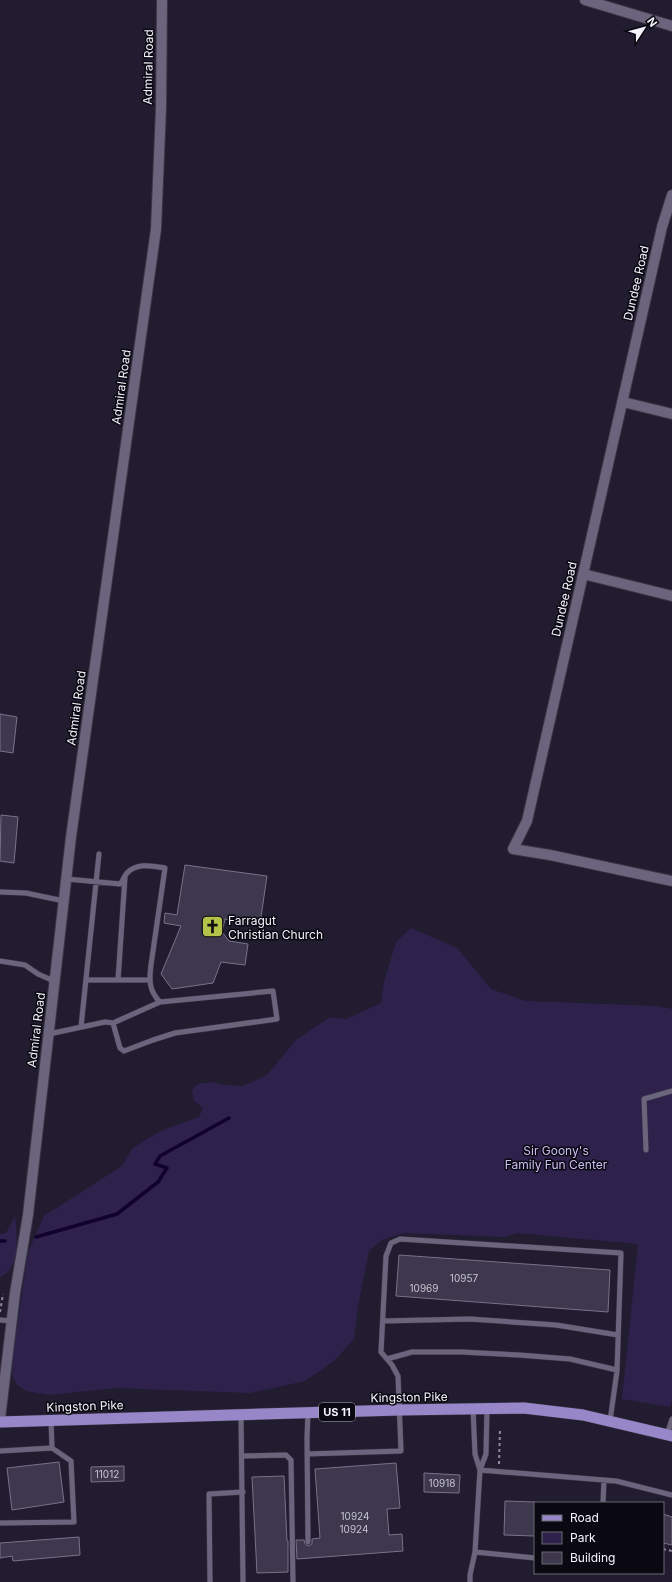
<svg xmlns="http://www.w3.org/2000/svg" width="672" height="1582" font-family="Inter,sans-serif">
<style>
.green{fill:#2e224d}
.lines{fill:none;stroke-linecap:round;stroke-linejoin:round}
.stream{stroke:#12002f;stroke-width:3.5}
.building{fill:#3d384d;stroke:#78738a}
.service-casing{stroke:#3a3645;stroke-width:6}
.minor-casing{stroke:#3a3645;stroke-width:12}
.primary-casing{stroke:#3a3645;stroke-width:12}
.path{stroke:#8f8b99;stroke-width:2;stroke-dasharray:3 3;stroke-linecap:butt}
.service{stroke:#6a657c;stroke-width:5}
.minor{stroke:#6a657c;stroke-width:10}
.primary{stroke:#9787c9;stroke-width:11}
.labels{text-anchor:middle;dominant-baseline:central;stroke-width:3;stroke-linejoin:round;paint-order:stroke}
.number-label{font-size:10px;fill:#c7c4d1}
.shield{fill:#0a0810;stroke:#aeacb6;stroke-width:1}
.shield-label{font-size:11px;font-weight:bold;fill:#f5f3fd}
.street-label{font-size:12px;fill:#f5f3fd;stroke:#0a0810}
.poi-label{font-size:12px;fill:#f5f3fd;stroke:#0a0810;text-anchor:start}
.park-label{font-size:12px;fill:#cabff4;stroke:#0a0810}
</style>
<rect width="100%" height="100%" fill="#211c2f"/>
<path class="green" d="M411,928l46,20 34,41 35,12 131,5 15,3v392l-2,6 -48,-8 16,-155 -121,-11 -12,4 -101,-4 -22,7 -13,11 -11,55 -4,33 -20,22 -29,20 -55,12 -133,-5 -68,7 -23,-4 -10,-7 -4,-10 2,-26 14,-96 16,-36 78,-50 10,-17 13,-9 20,-11 34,-12 4,-9 -9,-7 -2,-11 6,-6 13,-2 14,3 18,1 24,-11 29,-35 34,-23 16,2 35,-16 3,-21 12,-40z
M15,1216c2,17 6,54 -15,61v-43l6,-1z"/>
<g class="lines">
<path class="stream" d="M36,1237l81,-23 41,-32 9,-14 -12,-4 5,-8 69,-38
M0,1241h5"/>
</g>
<path class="building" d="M0,714l17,3 -4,36 -13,-2z
M1,815l17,2 -4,46 -14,-2z
M185,865l82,11 -7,48 -35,-5 -3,13 7,9 19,3 -3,21 -24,-3 -8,21 -41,6 -11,-15 20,-48 -17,-3 1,-10 12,2z
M399,1255l211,15 -2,42 -212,-16z
M59,1462l5,40 -52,8 -5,-42z
M396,1463l4,45 -13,1 2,26 13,-1 1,17 -106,8 -1,-19h8l1,4 3,2 4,-2v-5l8,-1 -5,-69z
M124,1466v15l-33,1v-15z
M424,1473l36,2 -1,18 -35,-1z
M284,1476l3,65h1v31l-31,1 -5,-96z
M505,1501l30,1v34l-31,-1z
M663,1514l9,3v28l-9,-2z
M79,1537l1,18 -67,6 -1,-5 -12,2v-15z"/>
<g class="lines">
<defs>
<path id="service" d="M0,892l26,1 38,8
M0,961l25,4 13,9 16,7
M86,980h63
M118,980l7,-103
M113,1023l47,-21
M81,1027l18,-173
M49,1034l56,-12 8,1 7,25 4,3 29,-11 22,-7 102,-14 -4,-28 -113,11c-11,-11 -11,-22 -9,-37l14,-97c-12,-2 -28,-6 -38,5 -3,3 -4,8 -7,11l-53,-5
M646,1150l-2,-51 28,-8
M0,1320l12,1
M383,1321l87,-2 86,6 62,10
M387,1359l25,-7h49l58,3 51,4 47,11
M473,1408l2,46 5,16
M241,1415l2,167
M51,1420l1,28
M667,1435l5,-16
M0,1451l52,-3 19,13 3,61 -74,1
M307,1454l94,-3 -3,-75 -6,-11 -11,-13 5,-96 5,-13 9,-4 221,14 -4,118 -7,50
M242,1456l44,-1 5,5 2,122
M480,1470l136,11 56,14
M603,1503l1,-23
M308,1542l-1,-104 1,-25
M475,1552l60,6
M210,1582l-1,-88 34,-2
M470,1582v-7l5,-23 5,-82 6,-16 1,-45"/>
<path id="minor" d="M585,0l87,26
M672,195l-10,32 -135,594 -14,28 37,6 122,26
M623,402l49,12
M583,574l89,22
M0,1419l15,-126 13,-78 43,-378 85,-608 5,-121 1,-108"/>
<path id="primary" d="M0,1422l399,-12 125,-2 59,7 89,21"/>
</defs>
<use href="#service" class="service-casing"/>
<use href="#minor" class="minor-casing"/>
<use href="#primary" class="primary-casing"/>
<path class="path" d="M0,1312l3,-18
M499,1464l1,-35
M663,1549l9,2"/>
<use href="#service" class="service"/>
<use href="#minor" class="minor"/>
<use href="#primary" class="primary"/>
</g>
<defs>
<symbol id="church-square" viewBox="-11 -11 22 22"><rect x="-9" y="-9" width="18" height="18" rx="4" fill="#b5c249" stroke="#0a0810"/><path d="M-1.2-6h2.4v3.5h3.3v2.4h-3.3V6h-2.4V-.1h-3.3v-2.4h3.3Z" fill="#111"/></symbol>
</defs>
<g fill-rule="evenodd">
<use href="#church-square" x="200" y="914" width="25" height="25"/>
</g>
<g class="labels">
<g class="number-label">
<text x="464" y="1278">10957</text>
<text x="424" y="1288">10969</text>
<text x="107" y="1474">11012</text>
<text x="442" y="1483">10918</text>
<text x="355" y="1516">10924</text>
<text x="354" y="1529">10924</text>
</g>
<rect class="shield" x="319" y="1403" width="36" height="18" rx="3"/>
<g class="shield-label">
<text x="337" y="1412">US 11</text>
</g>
<g class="street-label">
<text transform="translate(148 67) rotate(-89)">Admiral Road</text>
<text transform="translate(636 283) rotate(-77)">Dundee Road</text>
<text transform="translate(121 387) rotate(-82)">Admiral Road</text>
<text transform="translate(564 599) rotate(-77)">Dundee Road</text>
<text transform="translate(76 708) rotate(-82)">Admiral Road</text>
<text transform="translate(36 1030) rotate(-83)">Admiral Road</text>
<text transform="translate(409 1397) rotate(-1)">Kingston Pike</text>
<text transform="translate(85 1406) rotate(-2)">Kingston Pike</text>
</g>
<g class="poi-label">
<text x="228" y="920">Farragut<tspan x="228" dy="14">Christian Church</tspan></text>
</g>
<g class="park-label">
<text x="556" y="1150">Sir Goony's<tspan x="556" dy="14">Family Fun Center</tspan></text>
</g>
</g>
<rect x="534" y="1502" width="130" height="72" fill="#0a0810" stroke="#68666f"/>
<rect x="542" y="1515" width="20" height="6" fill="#9787c9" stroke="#68666f"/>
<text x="570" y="1522" font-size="12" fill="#f5f3fd">Road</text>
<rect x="542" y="1532" width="20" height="12" fill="#2e224d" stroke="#68666f"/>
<text x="570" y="1542" font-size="12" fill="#f5f3fd">Park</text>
<rect x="542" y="1552" width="20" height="12" fill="#3d384d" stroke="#68666f"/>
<text x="570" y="1562" font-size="12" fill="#f5f3fd">Building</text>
<g transform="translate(644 28) rotate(54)" stroke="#0a0810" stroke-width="3" paint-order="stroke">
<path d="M0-3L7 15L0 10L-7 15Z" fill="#f5f3fd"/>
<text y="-6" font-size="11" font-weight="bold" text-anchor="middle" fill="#f5f3fd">N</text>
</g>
</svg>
